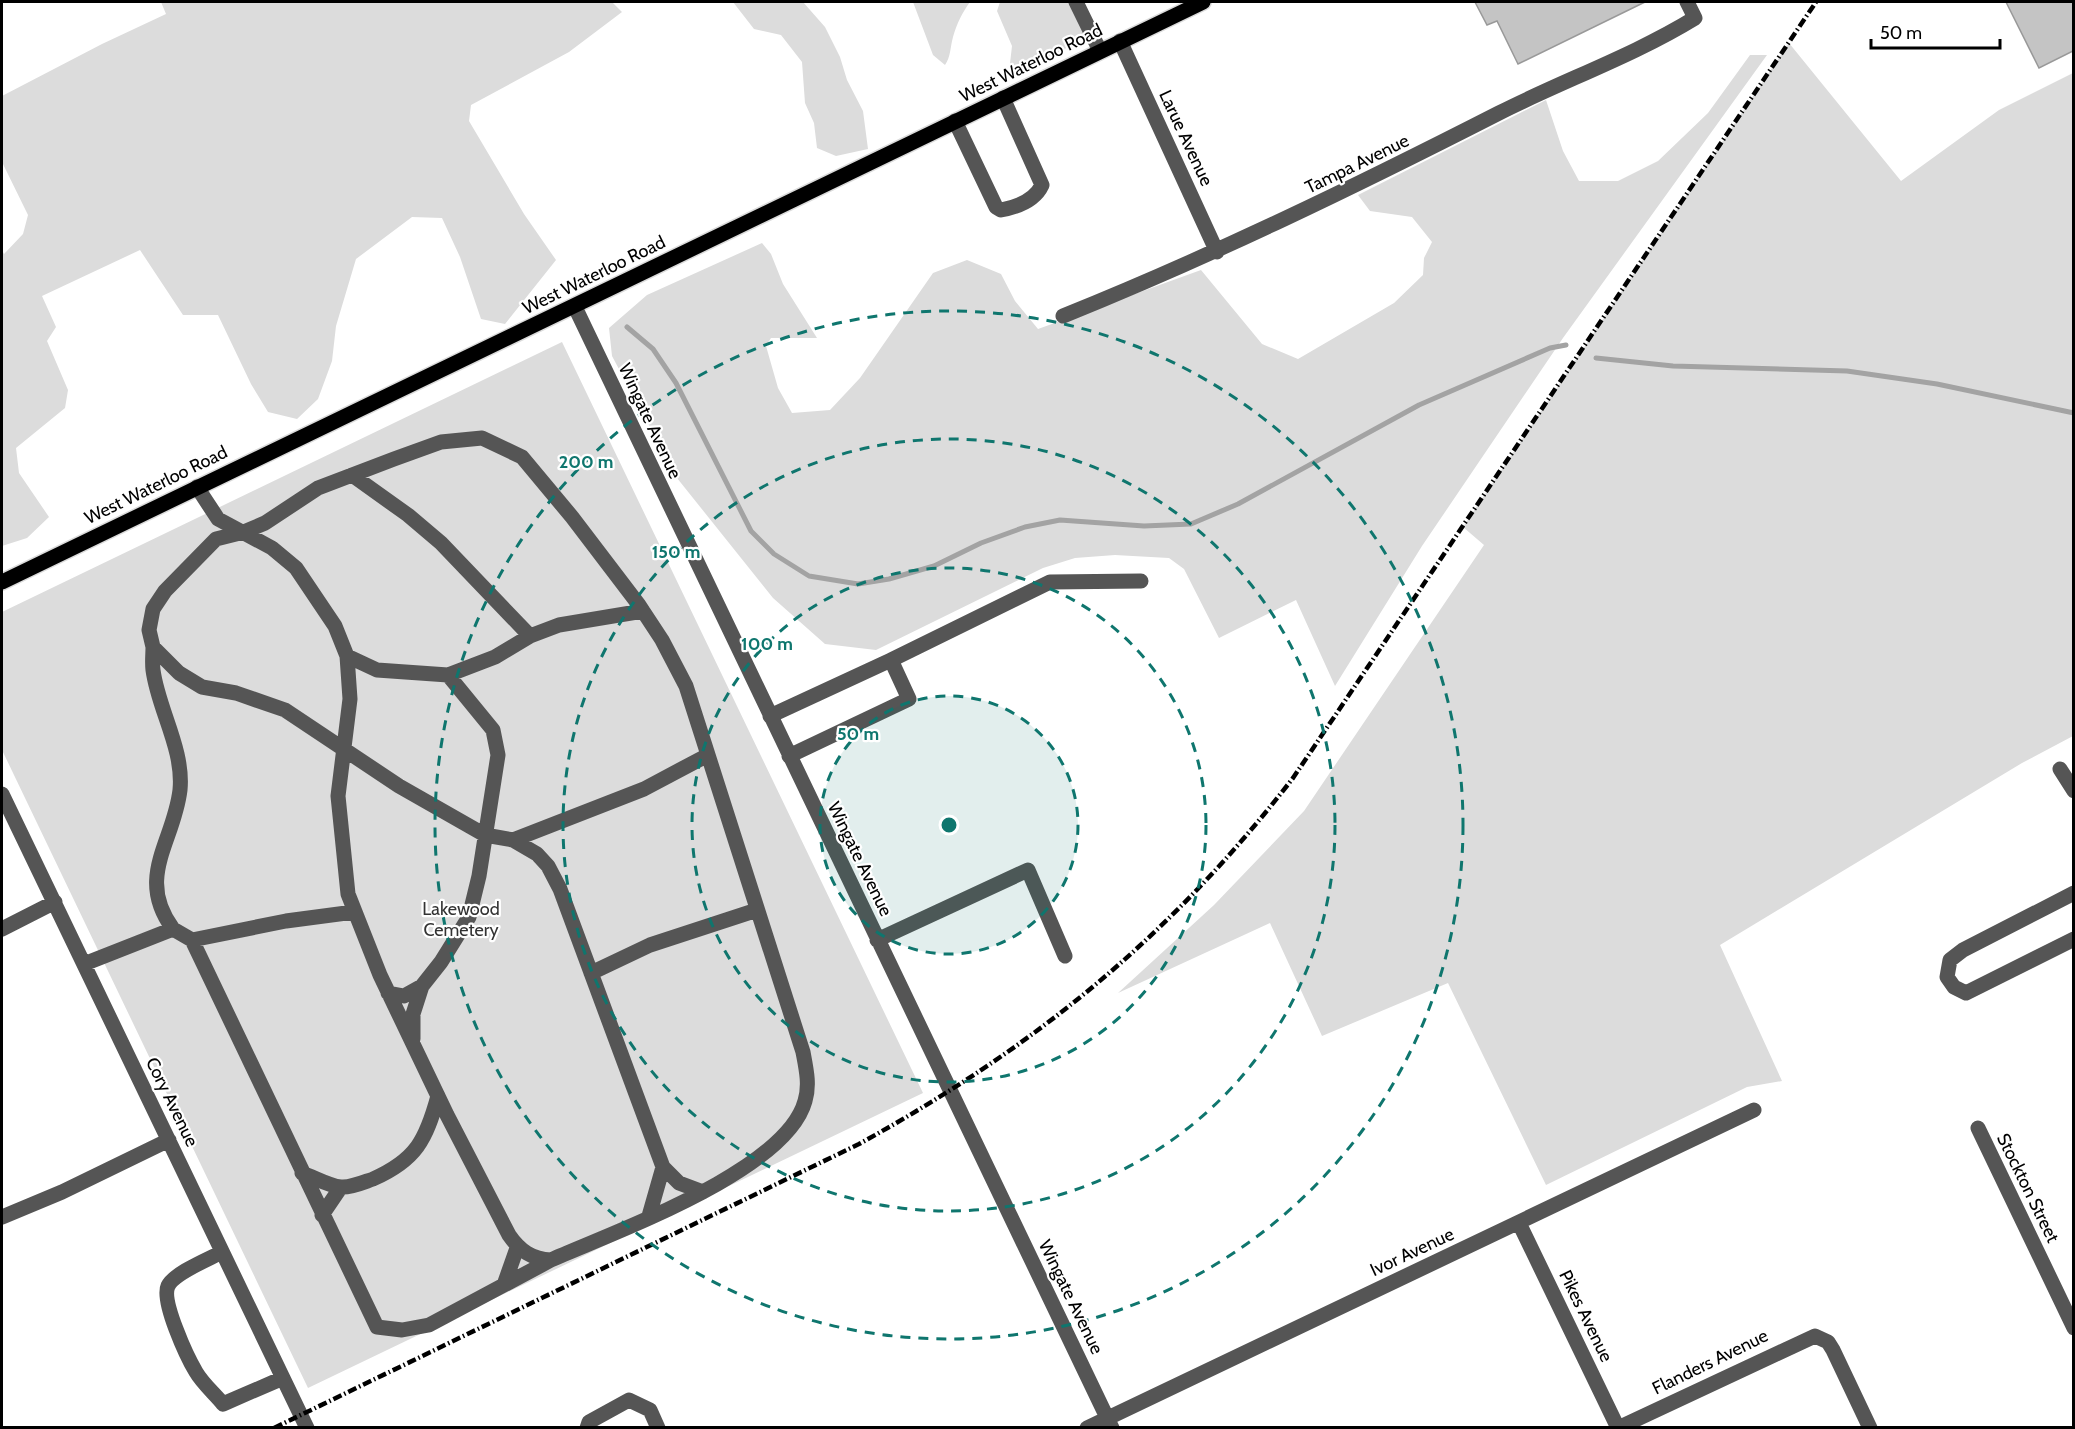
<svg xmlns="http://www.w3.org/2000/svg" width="2075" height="1429" font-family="Cabin,sans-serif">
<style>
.green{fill:#dcdcdc}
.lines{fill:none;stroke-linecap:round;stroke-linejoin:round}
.stream{stroke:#a3a3a3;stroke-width:5}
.building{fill:#c4c4c4;stroke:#999;stroke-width:1.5}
.major-casing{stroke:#dbdbdb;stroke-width:18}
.minor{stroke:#555;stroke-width:15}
.major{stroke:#000;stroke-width:15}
.rail{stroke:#000;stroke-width:4.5;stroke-dasharray:9 3 1.5 3;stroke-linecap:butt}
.ring{fill:none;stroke:#0f766e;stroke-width:3;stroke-dasharray:10 8}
.labels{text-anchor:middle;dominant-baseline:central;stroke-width:4.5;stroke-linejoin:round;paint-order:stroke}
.street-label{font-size:18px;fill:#000;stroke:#fff}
.park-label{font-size:18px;fill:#333;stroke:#fff}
.centre{fill:#0f766e;stroke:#fff;stroke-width:3}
.ring-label{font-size:18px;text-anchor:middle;font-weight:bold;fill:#0f766e;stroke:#fff;stroke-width:4.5;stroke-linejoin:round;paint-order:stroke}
</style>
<rect width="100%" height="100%" fill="#fff"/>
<path class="green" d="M161,2h451l10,10 -53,40 -98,53 -2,16 55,93 32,46 -51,64 -24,-5 -21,-62 -18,-39 -30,-1 -56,42 -20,67 -4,35 -14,38 -21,20 -29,-7 -17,-28 -33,-69h-35l-43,-65 -98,46 14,31 -9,14 21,49 -3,18 -49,40 3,25 30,44 -22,21 -25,8v-296l2,4 19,-20 5,-19 -26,-53v-66l100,-52 64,-30z
M733,2h70l22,25 15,30 7,23 16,31 5,38 -32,7 -19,-8 -3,-25 -9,-20 -3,-41 -21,-27 -27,-6z
M913,2h57c-8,11 -13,21 -17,35 -3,11 -2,19 -8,28l-12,-10z
M1000,2h76l15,30 -59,38 -23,2 3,-26 -15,-35z
M1789,43l112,138 98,-71 74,-37v663l-51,27 -302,182 62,136 -35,6 -201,98 -98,-202 -126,53 -52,-113 -152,70 96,-88 90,-94 180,-266 -21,-18z
M1750,55h17l-204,283 -141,208 -87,140 -39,-86 -77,38 -35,-69 -15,-11 -54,-3 -40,3 -32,10 -167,82 -51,-6 -52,-46 -96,-120 -65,-122 -3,-28 38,-33 115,-52 9,11 12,30 34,54h-46l-5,8 12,42 14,25 38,-3 30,-32 73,-105 34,-13 34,14 14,27 23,28 163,-59 61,74 36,15 96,-56 29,-28 1,-17 8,-16 -20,-25 -42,-6 -12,-16 188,-95 17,51 16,30h39l40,-20 50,-48z
M562,342l361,751 -615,295 -306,-638v-138z"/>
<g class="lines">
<path class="stream" d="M627,327l26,22 23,34 75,148 23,23 35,22 49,8 31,-5 45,-13 47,-23 44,-16 35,-7 84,6 47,-2 47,-20 181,-99 131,-57 16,-3
M1596,358l77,8 174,5 90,13 137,29"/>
</g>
<path class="building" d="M1475,2h170l-127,62 -21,-43 -10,4z
M2006,2h67v49l-34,17z"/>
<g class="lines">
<defs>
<path id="major" d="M2,582l1201,-580"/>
</defs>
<use href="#major" class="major-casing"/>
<path class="minor" d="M1076,2l24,49
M1120,41l97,211
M955,121l41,86 5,3c16,-3 34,-10 41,-25l-39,-87
M575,307l537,1121
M1063,316c149,-60 293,-130 436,-203 65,-33 134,-57 196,-95l-8,-16
M352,475l56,40 33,28 89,93
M197,487l21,32 54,29 24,20 39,58 12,30 3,43 -12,97 10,98 32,81 67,140 62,120c11,16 23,24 42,25 63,-28 235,-89 254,-159 5,-16 1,-33 -2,-49l-117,-366 -24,-46 -23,-35 -67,-88 -50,-60 -40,-19 -41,4 -47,17 -76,29 -53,35 -21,9 -28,7 -51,52 -12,18 -4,21 4,17 26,26 23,14 34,6 49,17 114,76 86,49 28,5 24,14 11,12 12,23 103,278 16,16 24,9
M153,647c0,7 -1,15 0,23 5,39 31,79 27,120 -6,52 -45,87 -7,139
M347,656l30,14 71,5 47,-18 35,-21 29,-11 84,-14
M891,660l159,-78 91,-1
M770,716l121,-56 18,39 -120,57
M2060,769l14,22
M2,794l305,634
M513,840l131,-51 64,-34
M2074,893l-111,57 -13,10 -3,17 7,10 12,6 108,-54
M2,929l53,-27
M192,940l94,-19 68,-9
M877,940l151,-70 37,86
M84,964l89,-35 19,11 185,387 25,3 27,-5 122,-65
M591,973l59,-28 107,-35
M388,993l16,3 18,-10
M413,1039v-25l9,-28 19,-24 28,-45 10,-41 19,-121 -5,-25 -45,-55
M1978,1128l96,200
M302,1173c12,4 27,13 39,14 10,1 23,-5 32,-8 43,-19 53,-39 65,-83
M322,1215l19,-28
M649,1216l14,-49
M2,1217l60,-25 107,-52
M1519,1223l99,205
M222,1252c-13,7 -48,21 -54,34 -7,15 19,71 28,86 7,12 19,22 27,32l60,-26
M505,1282l12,-34
M587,1428l2,-6 40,-22 21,10 8,18
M1087,1428l667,-318
M1618,1428l197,-92 13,6 5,8 37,78"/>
<use href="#major" class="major"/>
<path class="rail" d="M274,1428l585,-284c176,-97 311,-207 434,-366l523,-776"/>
</g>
<circle cx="949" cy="825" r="129" fill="#0f766e" fill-opacity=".12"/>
<g class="ring">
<circle cx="949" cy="825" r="129"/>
<circle cx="949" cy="825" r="257"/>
<circle cx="949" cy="825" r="386"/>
<circle cx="949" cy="825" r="514"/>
</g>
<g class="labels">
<g class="street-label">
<text transform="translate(1031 63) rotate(-26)">West Waterloo Road</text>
<text transform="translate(1186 138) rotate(65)">Larue Avenue</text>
<text transform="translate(1357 164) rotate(-26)">Tampa Avenue</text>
<text transform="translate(594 275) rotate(-26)">West Waterloo Road</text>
<text transform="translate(650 421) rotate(65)">Wingate Avenue</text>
<text transform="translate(156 485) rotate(-26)">West Waterloo Road</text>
<text transform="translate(860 859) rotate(64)">Wingate Avenue</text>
<text transform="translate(172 1102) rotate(64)">Cory Avenue</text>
<text transform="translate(2028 1188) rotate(64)">Stockton Street</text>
<text transform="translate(1412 1252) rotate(-25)">Ivor Avenue</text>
<text transform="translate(1071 1297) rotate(64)">Wingate Avenue</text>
<text transform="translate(1586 1316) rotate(64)">Pikes Avenue</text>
<text transform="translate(1710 1362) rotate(-26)">Flanders Avenue</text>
</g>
<g class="park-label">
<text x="461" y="909">Lakewood<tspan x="461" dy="21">Cemetery</tspan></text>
</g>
</g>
<circle cx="949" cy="825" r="9" class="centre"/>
<g class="ring-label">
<text x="586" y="468">200 m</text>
<text x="676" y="558">150 m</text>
<text x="767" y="650">100 m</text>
<text x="858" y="740">50 m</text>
</g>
<rect width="2075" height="1429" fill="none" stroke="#000000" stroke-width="6"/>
<path d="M1871 39v9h129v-9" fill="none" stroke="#000000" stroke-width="3"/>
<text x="1880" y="39" font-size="18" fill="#000000" stroke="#ffffff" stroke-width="4.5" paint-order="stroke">50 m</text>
</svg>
